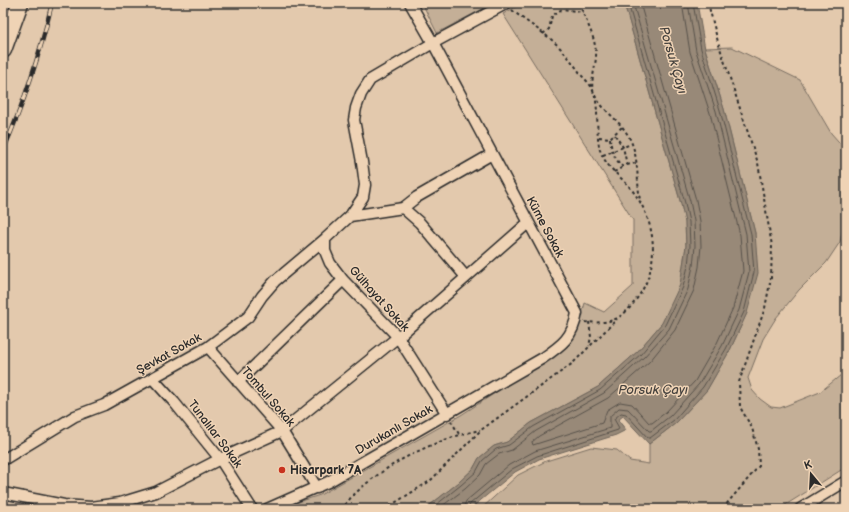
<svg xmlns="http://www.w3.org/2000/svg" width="849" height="512" font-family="'Balsamiq Sans',sans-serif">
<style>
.green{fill:#c4af97;stroke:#786d61}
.water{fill:#988978;stroke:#6c6359}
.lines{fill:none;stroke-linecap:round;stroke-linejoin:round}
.shore{stroke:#57514a;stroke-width:1}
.minor-casing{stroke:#2b2b2b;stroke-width:13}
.trunk-casing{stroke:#2b2b2b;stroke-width:19}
.path{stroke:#2b2b2b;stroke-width:2;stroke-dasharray:3 3;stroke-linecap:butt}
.minor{stroke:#efd3b5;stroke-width:10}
.trunk{stroke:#efd3b5;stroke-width:16}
.rail-casing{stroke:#2b2b2b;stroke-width:4.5}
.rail{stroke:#efd3b5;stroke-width:3;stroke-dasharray:9;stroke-linecap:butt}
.poi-dot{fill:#c8321e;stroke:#efd3b5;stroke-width:1.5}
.labels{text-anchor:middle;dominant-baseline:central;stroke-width:3;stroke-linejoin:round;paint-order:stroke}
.street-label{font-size:12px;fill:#2b2b2b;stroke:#efd3b5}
.poi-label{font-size:12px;font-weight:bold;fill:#2b2b2b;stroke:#efd3b5;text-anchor:start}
.water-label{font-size:13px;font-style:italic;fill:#46423e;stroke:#efd3b5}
</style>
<rect width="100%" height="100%" fill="#e3c9ad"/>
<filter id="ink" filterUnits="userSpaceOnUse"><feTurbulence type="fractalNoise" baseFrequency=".025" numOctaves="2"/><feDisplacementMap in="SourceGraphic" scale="8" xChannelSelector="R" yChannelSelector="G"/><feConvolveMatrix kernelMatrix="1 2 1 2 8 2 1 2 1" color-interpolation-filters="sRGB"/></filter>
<g filter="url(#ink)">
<path class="green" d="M422,3h72l-57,30z
M523,3h101l57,201 4,18 1,24 -6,39 -7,17 -11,21 -24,28 -40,36 -67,36 -24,19 -13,4 -15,12 -6,11 -15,14 -33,26h-148l43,-14 141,-80 107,-69 9,-14 8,-29 19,9 29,-26v-66l-130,-206z
M732,47l68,33 31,53 15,17v65l-6,27 -14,21 -27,27 -23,28 -13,21 -15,39 4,12 8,9 11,8 9,1 40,-16 26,-21v96l-67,42h-298l37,-34 28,-14 45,-14 26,3 13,11 19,3v-20l27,-21 31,-33 23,-40 17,-37 8,-80 -31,-124 -19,-61z"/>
<path class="water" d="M624,3h73l8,46 19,60 31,124 3,40 -11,40 -17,37 -23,40 -31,33 -27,21 -26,-28 -5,4 8,10 -10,5 -77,24 -24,13 -45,37h-45l33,-26 15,-14 6,-11 15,-12 13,-4 24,-19 67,-36 40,-36 24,-28 18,-38 6,-39 -1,-24 -4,-18z"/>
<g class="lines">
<path class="shore" d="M640,3l56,197 4,21 1,25 -2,21 -5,23 -19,40 -25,31 -42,37 -69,38 -7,6 1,3 69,-22 5,-13 13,-8 12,2 17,19h3l14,-11 29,-31 22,-38 16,-35 10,-37 -3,-36 -30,-122 -20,-61 -8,-49
M431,509l30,-24 15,-13 6,-11 14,-12 13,-4 24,-18 67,-37 41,-36 24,-29 18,-38 5,-21 2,-20 -1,-24 -4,-19 -57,-200
M438,509l27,-20 15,-14 6,-11 13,-10 13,-4 24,-19 68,-38 40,-36 25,-28 19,-40 5,-23 2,-20 -1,-25 -4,-20 -57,-198
M463,509l3,-8 43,-36 26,-14 75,-23v-12l9,-8 9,1 21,22h2l19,-15 29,-32 23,-38 17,-36 10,-38 -3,-38 -30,-123 -20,-60 -8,-48
M468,509l2,-5 42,-35 25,-13 81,-26 1,-2 -5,-9 7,-6 5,1 22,24h2l24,-18 29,-33 23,-38 18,-37 10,-40 -3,-38 -31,-124 -19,-61 -8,-46"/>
<defs>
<path id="minor" d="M403,208l14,-11 75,-43
M350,216l53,-8 17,15 46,54
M325,239v12l5,12 13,17 55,57 49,77
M208,347l74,84 35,57
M153,379l21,23 46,57 32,50
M238,382l105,-102
M3,460l72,-44 29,-11 104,-58 40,-30 14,-21 13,-15 50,-42 25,-23 13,-19 2,-12 -3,-23 -8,-42 2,-12 5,-14 9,-14 63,-37 74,-40
M3,493l61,12 27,2 29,-4 36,-11 64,-33 62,-28 116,-94 130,-114
M267,509l61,-27 215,-124c19,-13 30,-21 34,-45l-144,-270 -23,-40
M800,509l46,-28"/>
<path id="trunk" d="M3,50l17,-47"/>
</defs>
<use href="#minor" class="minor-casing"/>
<use href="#trunk" class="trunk-casing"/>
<path class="path" d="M579,3c6,17 15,30 17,49 1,11 -6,29 -3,39 6,17 24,27 33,41 14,21 10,45 14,68
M708,3l10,39 40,121 14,83 -1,32 -6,30 -26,74 1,25 12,21 6,21 1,17 -35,41 1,2
M512,10c13,11 28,20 41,31 11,10 21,23 29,35 4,4 9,9 11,14 7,17 2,43 7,60 5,15 16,23 26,33 29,31 37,78 12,114 -16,23 -26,27 -54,25
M543,34l6,-5 3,-13 10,-7 21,3
M615,135l8,12 4,18
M599,137l11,1 12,-11
M610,138c1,11 4,21 13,29
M603,155l28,-11
M627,165l9,-2
M614,172l9,-5
M589,322l2,15 -2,9
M451,421l8,13
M341,509c32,-40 90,-69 139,-79
M385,509l45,-28 51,-51 92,-67 44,-44"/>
<use href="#minor" class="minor"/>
<use href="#trunk" class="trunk"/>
<defs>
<path id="rail" d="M3,151c21,-48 37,-97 49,-148"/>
</defs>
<use href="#rail" class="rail-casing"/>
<use href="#rail" class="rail"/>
</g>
</g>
<circle class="poi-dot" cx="282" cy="470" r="4"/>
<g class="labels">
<g class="street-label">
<text transform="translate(545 227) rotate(62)">Küme Sokak</text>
<text transform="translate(379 299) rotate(48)">Gülhayat Sokak</text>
<text transform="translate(169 354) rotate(-29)">Şevkat Sokak</text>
<text transform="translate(268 397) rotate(49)">Tombul Sokak</text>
<text transform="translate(394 430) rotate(-30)">Durukanlı Sokak</text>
<text transform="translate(215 434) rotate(53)">Tunalılar Sokak</text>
</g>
<g class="poi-label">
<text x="290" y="470">Hisarpark 7A</text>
</g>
<g class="water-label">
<text transform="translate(673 60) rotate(74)">Porsuk Çayı</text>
<text x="653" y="390">Porsuk Çayı</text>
</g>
</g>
<rect width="849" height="512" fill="none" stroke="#efd3b5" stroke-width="16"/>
<rect x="8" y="8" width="833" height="496" fill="none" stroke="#2b2b2b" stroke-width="1.5" filter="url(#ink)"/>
<g transform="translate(811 474) rotate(342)" stroke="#efd3b5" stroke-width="3" paint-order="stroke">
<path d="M0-3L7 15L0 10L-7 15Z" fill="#2b2b2b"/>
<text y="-6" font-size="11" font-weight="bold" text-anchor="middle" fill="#2b2b2b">K</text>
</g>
</svg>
